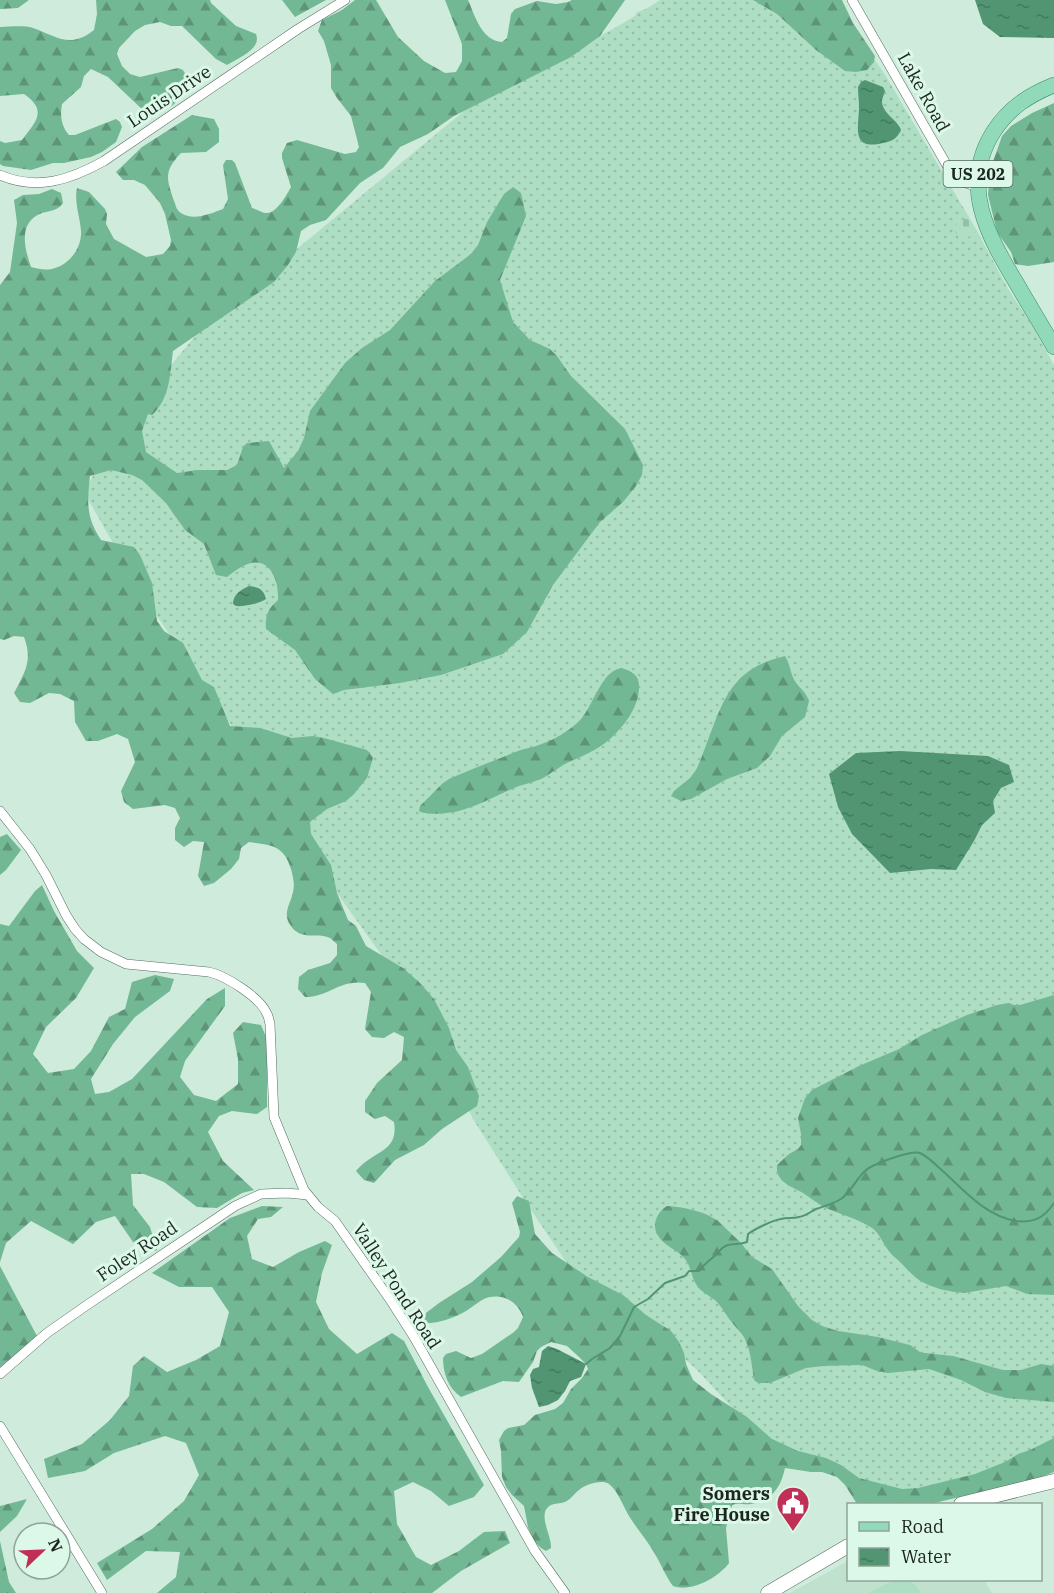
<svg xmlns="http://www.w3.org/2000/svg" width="1054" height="1593" font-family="'IBM Plex Serif',serif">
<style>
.built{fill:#bfe1cd}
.grass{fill:url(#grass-dots)}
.forest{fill:url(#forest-firs)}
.cemetery{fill:url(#cemetery-stones)}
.park{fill:#aedec3}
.water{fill:url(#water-ripples)}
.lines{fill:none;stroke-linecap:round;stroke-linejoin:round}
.stream{stroke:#519573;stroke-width:2}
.street-casing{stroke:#546d5f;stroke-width:10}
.secondary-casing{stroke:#546d5f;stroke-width:15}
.primary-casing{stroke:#388b66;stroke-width:16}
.street{stroke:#fff;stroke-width:9}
.secondary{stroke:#fff;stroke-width:14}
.primary{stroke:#91dab9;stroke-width:15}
.labels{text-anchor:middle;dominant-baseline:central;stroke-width:6;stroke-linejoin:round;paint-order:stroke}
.shield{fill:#dcf8e8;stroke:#56655c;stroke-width:1.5}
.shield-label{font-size:16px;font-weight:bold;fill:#1c2620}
.street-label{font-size:18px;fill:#1c2620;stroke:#dcf8e8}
.poi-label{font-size:18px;font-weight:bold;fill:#1c2620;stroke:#dcf8e8;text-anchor:end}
</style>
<defs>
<pattern id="grass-dots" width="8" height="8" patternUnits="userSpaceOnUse" patternTransform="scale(1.5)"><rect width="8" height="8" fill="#aedec3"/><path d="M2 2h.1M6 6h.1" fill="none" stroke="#95bea7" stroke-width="1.8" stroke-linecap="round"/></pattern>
<pattern id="forest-firs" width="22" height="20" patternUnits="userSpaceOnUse" patternTransform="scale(1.5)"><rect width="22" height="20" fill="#73b894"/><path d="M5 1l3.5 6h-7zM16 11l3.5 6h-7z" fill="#5e9578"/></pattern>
<pattern id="cemetery-stones" width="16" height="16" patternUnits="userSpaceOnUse" patternTransform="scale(1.5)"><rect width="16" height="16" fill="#aedec3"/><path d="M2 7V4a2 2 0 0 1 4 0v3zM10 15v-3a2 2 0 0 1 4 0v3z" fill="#95bea7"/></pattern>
<pattern id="water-ripples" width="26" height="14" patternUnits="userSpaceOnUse" patternTransform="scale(1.5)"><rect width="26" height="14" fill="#519573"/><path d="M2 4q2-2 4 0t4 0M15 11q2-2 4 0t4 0" fill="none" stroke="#42795e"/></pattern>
</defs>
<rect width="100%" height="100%" fill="#cfebdb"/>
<path class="built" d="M848,1561v19h136l8,13h-202z"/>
<path class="grass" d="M660,0h140l64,45 20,28 43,73 50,85 30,56 26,40 21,38v1098l-174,35 -116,-56 -67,-72 -84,-75 -34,-14 -52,-77 -54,-85 -30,-64 -30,-56 -76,-106 -44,-86 -53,-69 -100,-147 -56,-99 37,-66 75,-91 73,-63 206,-170 138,-73 22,-13 2,-4 9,-3z"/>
<path class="forest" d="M0,0h29l-11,8 -18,1z
M96,0h114l1,3 25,23 20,8c6,15 -18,24 -29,31l-11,-6 -34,-33h-11l-11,-4 -15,3 -10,6 -16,17 -2,6 5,12 8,8 10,3 38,-9 5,2 5,9c-6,23 -19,35 -43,33l-37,-35 -17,-8 -7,7 -3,11 -19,17c-2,11 -1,22 7,31h6l41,-16 4,3 2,5 -6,15 -14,10 -11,5 -27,6h-11l-22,7 -28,-4 -3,-2v-23l5,2 17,-3c14,-19 26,-29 2,-46l-24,2v-69c10,0 23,-2 33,1 25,9 37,21 61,2l3,-16z
M282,0h44l-31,17z
M355,0h21l22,37 26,24 21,12 11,-1 6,-11v-17l-17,-44h23c7,16 14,41 34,42l5,-4 4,-24 4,-5 22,-8 19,3 12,-2 4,-2h53l-25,36 -29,21 -117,59 -26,18 -28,13 -17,21 -23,15 -34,37 -16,5 -9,6 -5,21 -8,13 -14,17 -101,69c-3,23 -3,48 -21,64l-4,-1 -6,17 4,21 31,21 21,-3h29l10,-5 6,-18 4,-4 22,-2 15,27 14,-17 6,-13 6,-27 35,-48 17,-15 28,-18 45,-49 36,-27 7,-9 9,-23 17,-28 9,-7 8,6 5,23 -26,64 13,42 17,18 20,9 7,7 14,20 54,53 18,36 -1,10 -6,11 -13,16 -23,20 -47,63 -26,47 -24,22 -62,21 -41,8 -56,7 -11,4 -18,-15 -20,-29 -29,-21c-1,-14 2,-20 12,-29 1,-21 -9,-47 -35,-34 -6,3 -11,7 -16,11l-11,-2 -12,-31 -19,-14 -19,-27 -24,-23 -10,-5 -21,-5 -21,6c-3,26 -4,41 11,64l33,7 6,8 12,28 5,38 7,10 19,12 19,37 12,7 16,39 30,2 32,10 21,-2 11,2 43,12 6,8 -6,20 -13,16 -8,7 -19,8 -17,13 1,12 20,31 6,28 11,27 8,6 10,20 37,22 17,15 14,16 15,29 7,22 12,17 11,29 -2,10 -35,23 -18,16 -29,15 -21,23 -10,-3 -8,-9c17,-21 43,-18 38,-49l-9,-6 -10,3 -10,-7v-11l12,-18 25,-23 2,-23 -10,-5 -10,6 -12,-1 -7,-8 6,-37 -6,-9c-25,-4 -36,14 -60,14l-7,-8 1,-12 9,-7 22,-7 7,-8v-11c0,0 -6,-5 -7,-6 -13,-7 -30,5 -41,-15 -6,-11 2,-20 4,-31 2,-8 0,-15 -2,-23 -7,-24 -20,-24 -42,-27l-8,6 -2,11 -8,10 -17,14 -10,3 -6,-10 6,-34 -11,-1 -9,6 -9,-7v-12l5,-10 -5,-10 -10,-3 -32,4 -9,-7 -3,-11 14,-29 -7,-23 -11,-5 -19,7h-12l-11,-19 -1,-21 -14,-7 -11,-1 -19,10 -10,-1 -6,-9c11,-21 19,-32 10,-56l-10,-1 -10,4 -4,-1v-354l10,-13 7,-49 -3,-23 9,-5 16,-1 13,-5 9,4 2,10c-4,7 -13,8 -21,10 -24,9 -18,34 -11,54 8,2 16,4 24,1 15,-4 27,-21 26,-37 -1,-15 -7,-28 -4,-43l12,4 16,17 2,5 -1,10 8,15 32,18 17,-3 7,-8 1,-6 -6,-26 -5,-11 -15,-18 -11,-5h-11l-7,-8 26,-25 50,-32 22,4 5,10v13l-13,10 -25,1c-17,18 -15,25 -7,48 2,4 2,9 7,12 12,8 29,1 42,-4l5,-10 -5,-34 3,-5h6l3,3 17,45c4,1 11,5 15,5 10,0 20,-19 24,-26l-9,-29v-5l5,-10 10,-3 48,14 11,-2 3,-5 -8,-31 -14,-18 -6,-10v-23l-7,-24 -6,-10 4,-11 20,-10z
M753,0h89l11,23 22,33 -1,6 -7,8 -11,2 -11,-1 -29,-21 -39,-36z
M1054,103v159l-26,4 -13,-2 -4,-12 -14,-20 -9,-37 2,-25 12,-34 9,-10 21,-13z
M785,656c6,9 5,20 12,28 5,6 9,9 12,17l-4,16 -23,19 -12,20 -13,12 -30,11 -36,20 -10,2 -10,-5 3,-5 16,-13 6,-8c5,-10 8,-20 12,-30 17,-45 26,-72 77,-84z
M621,668c12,3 19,8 18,21 -1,20 -16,38 -30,51 -12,10 -26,16 -40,22 -9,4 -16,10 -24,15 -7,4 -17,6 -26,9 -20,8 -38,19 -60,25 -9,2 -32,5 -40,0l1,-5 23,-23 6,-4c23,-10 46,-19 69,-28 8,-3 18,-4 26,-8 10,-3 24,-12 32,-19 17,-13 23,-52 45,-56z
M7,834l14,16 -15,20 -6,5v-38z
M42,885l12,26 23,40 17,17 -18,30 -30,29 -13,27 15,19 26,-4 17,-18 18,-34 16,-8 7,-27 23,-7 19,4 -4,12 -35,26 -22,27 -22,35 4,15 14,-2 23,-13 75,-80 18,-11v18l-40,55 -5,16 14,18 22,6 22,-17v-25l-5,-26 10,-11 18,3 6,14v68l-10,7 -25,-3 -13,5 -11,16 15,29 31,29 -12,3 -25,15 -20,-1 -33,-25 -20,-8h-13l2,31 17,22 7,23 -7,2 -17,-10 -18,-26 -19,6 -23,22 -42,-23 -25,22 -6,19v-338l9,2 26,-35z
M1054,995v300l-27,-1 -21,-8 -42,7c-14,-1 -33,-5 -45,-13 -7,-5 -14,-13 -20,-19 -5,-4 -10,-9 -13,-14 -7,-11 -8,-17 -21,-23 -12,-7 -26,-10 -39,-16 -8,-4 -15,-10 -23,-15 -12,-7 -28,-11 -26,-28l12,-11 9,-5 3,-4v-11l-3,-16 7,-20 7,-8 47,-24 40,-17 23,-14 45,-20 30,-10 12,-2 5,2h6z
M517,1196l12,5 6,33 17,19 36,24 35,18 23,20 25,16 8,11 5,11 2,11 7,16 18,14 36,23 25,22 26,12 28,7 15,7 18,13 43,11 16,-1 57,-14 30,-12 13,-8 12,-4 24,-12v34l-18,7 -106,25h-73l-12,-19 -8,-8 -15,-5h-11l-26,-4c-4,19 -13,33 -34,36 -8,1 -12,-2 -19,1l-6,23 3,35c-10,14 -38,30 -56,23 -7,-9 -12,-22 -18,-32 -8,-14 -18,-25 -26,-38 -6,-10 -11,-25 -20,-32 -8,-5 -24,1 -30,6 -5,4 -9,10 -14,12 -5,2 -10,1 -14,3 -15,8 1,30 0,43l-5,3 -5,-3 -7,-7 -6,-14 -4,-21 -12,-11 -6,-8 -4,-10 -1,-26 -2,-11 5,-9 4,-3 16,-3 11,-10 20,-6 8,-6 8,-14 11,-11 6,-9 -2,-5 -7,-7 -12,-11 -16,-4 -10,5 -4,4 -4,11 -14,20 -16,-1 -42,16c-13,-9 -18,-24 -18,-39l3,-4 10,-3 15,7 11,-4 32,-22 4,-4 5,-11c-5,-14 -18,-23 -33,-20 -8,1 -17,10 -24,14 -11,7 -32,14 -45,12l5,-10 13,-10 33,-21 29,-25 18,-20 1,-5 -8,-29z
M262,1206l21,1 -12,10 -13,2 -11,17 5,23 21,8 26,-15 26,-11 7,4 -10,28 -6,29 13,27 28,25 35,-21 12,8 24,46 56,98 -10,12 -25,9 -18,-15 -18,-9 -19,9 3,33 19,33 15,8 28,-14 25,-19 21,-1 5,12 -49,28 -29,22h-275l19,-16 4,-25 -34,-1 -39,29 -10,-17 55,-34 32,-28 15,-26 -13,-32 -21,-7 -51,17 -29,18 -37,7 -4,-19 38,-15 28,-24 19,-24 4,-30 11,-10 23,16 29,-12 24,-14 9,-34 -17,-25h-33l-27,-14 78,-55z
M667,1206c16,1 37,5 51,15l23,22 11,14 20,12 26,37 14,14 10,6 16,5 40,6 32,8 10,7 5,1 28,3 50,14h18l20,-6 13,2v36l-48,-4 -21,-6 -24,-12 -32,-11 -41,4 -11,-2 -15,-6 -39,1 -17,2 -36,15h-12l-4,-3c-2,-13 -3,-28 -9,-41 -3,-6 -7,-9 -11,-14 -6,-7 -11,-16 -17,-23 -6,-6 -18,-11 -21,-18 -5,-8 -5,-18 -11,-25 -8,-10 -22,-13 -28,-25 -5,-10 0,-22 10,-28z
M0,1266l37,70 -37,31z
M27,1499l-10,17 -17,16v-26z
M0,1541l9,41 7,11h-16z"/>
<path class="cemetery" d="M968,216l9,15 -16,11 -8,-15z"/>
<path class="park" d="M895,1580c13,-1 19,1 26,13h-53z"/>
<path class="water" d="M975,0h79v38l-54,-1 -17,-13z
M865,80l18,7 2,4c-1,3 -2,6 -3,9 -1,13 16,20 19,30 -4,9 -9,11 -18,13 -33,8 -24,-17 -24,-36 0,-7 -1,-13 -1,-20l3,-5z
M249,586c10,1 15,4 17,13 -5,4 -23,8 -30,7l-3,-2c0,-10 8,-14 16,-18z
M900,751l88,5 21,9 5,17 -13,6 -8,13 2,12 -13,12 -8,16 -18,29 -25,-1 -41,4 -38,-39 -14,-27 -9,-33 27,-21z
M548,1346l9,3 29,15 -5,13 -11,4 -5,10 -7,9 -10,5 -9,2 -7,-19 -2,-13 3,-6 6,-2 3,-16z"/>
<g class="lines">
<path class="stream" d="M586,1364l6,-5 18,-11 10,-12 14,-29 14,-8 17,-16 20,-7 4,-5h10c5,-7 11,-11 18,-17 4,-4 4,-7 11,-9 7,-2 12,0 19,-3l1,-8c7,-5 25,-14 33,-15 6,-2 12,0 18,-2 7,-1 11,-5 17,-8 8,-3 17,-5 25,-10 10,-7 15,-20 24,-28 7,-7 46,-21 55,-18 9,4 18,14 25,20 21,20 42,43 71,48 18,2 28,-3 38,-18"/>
<defs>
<path id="street" d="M852,0l97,169 11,12 18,6
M0,175c37,16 70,5 104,-14l194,-132 47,-29
M0,811l30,38 16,26 20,40 9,14 9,10 17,13 25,12 83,8c17,4 51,25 58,42 2,3 2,7 3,10l4,93 30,73 14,17 17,14 56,80 23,36 121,214 30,42
M0,1374l47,-41 40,-28 148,-99 26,-12 26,-1 21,2
M0,1426l102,167"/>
<path id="secondary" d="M961,1504l93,-23
M768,1593l80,-47"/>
<path id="primary" d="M1054,85c-25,10 -45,23 -60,46 -35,54 -6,105 23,153 12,21 25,42 37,63"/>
</defs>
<use href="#street" class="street-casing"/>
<use href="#secondary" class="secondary-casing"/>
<use href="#primary" class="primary-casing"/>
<use href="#street" class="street"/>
<use href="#secondary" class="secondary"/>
<use href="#primary" class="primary"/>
</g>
<defs>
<symbol id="civic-pin" viewBox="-11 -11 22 30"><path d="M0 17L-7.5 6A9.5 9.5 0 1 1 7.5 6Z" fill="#c03056" stroke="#dcf8e8"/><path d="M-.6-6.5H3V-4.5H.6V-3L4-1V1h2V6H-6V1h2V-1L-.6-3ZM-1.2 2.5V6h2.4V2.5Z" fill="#fff"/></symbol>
</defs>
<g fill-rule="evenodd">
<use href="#civic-pin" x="774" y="1484" width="38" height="52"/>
</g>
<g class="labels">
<rect class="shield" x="943.5" y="161" width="69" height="26" rx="4.5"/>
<g class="shield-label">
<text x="978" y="174">US 202</text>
</g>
<g class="street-label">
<text transform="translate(924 92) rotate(61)">Lake Road</text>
<text transform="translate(169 96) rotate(-34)">Louis Drive</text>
<text transform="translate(137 1251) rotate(-34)">Foley Road</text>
<text transform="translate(397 1286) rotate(57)">Valley Pond Road</text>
</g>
<g class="poi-label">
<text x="770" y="1493">Somers<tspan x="770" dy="21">Fire House</tspan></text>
</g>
</g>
<rect x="847" y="1503" width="195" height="78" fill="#dcf8e8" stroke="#8fa498" stroke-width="1.5"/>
<rect x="859" y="1522" width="30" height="9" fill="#91dab9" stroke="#8fa498" stroke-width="1.5"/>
<text x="901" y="1533" font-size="18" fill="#1c2620">Road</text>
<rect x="859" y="1548" width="30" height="18" fill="url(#water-ripples)" stroke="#8fa498" stroke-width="1.5"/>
<text x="901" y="1563" font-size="18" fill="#1c2620">Water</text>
<g transform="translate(42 1551) rotate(67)"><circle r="28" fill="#dcf8e8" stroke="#8fa498" stroke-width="1.5"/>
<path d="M0-4.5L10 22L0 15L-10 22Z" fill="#c03056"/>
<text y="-9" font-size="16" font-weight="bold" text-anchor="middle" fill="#1c2620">N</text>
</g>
</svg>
